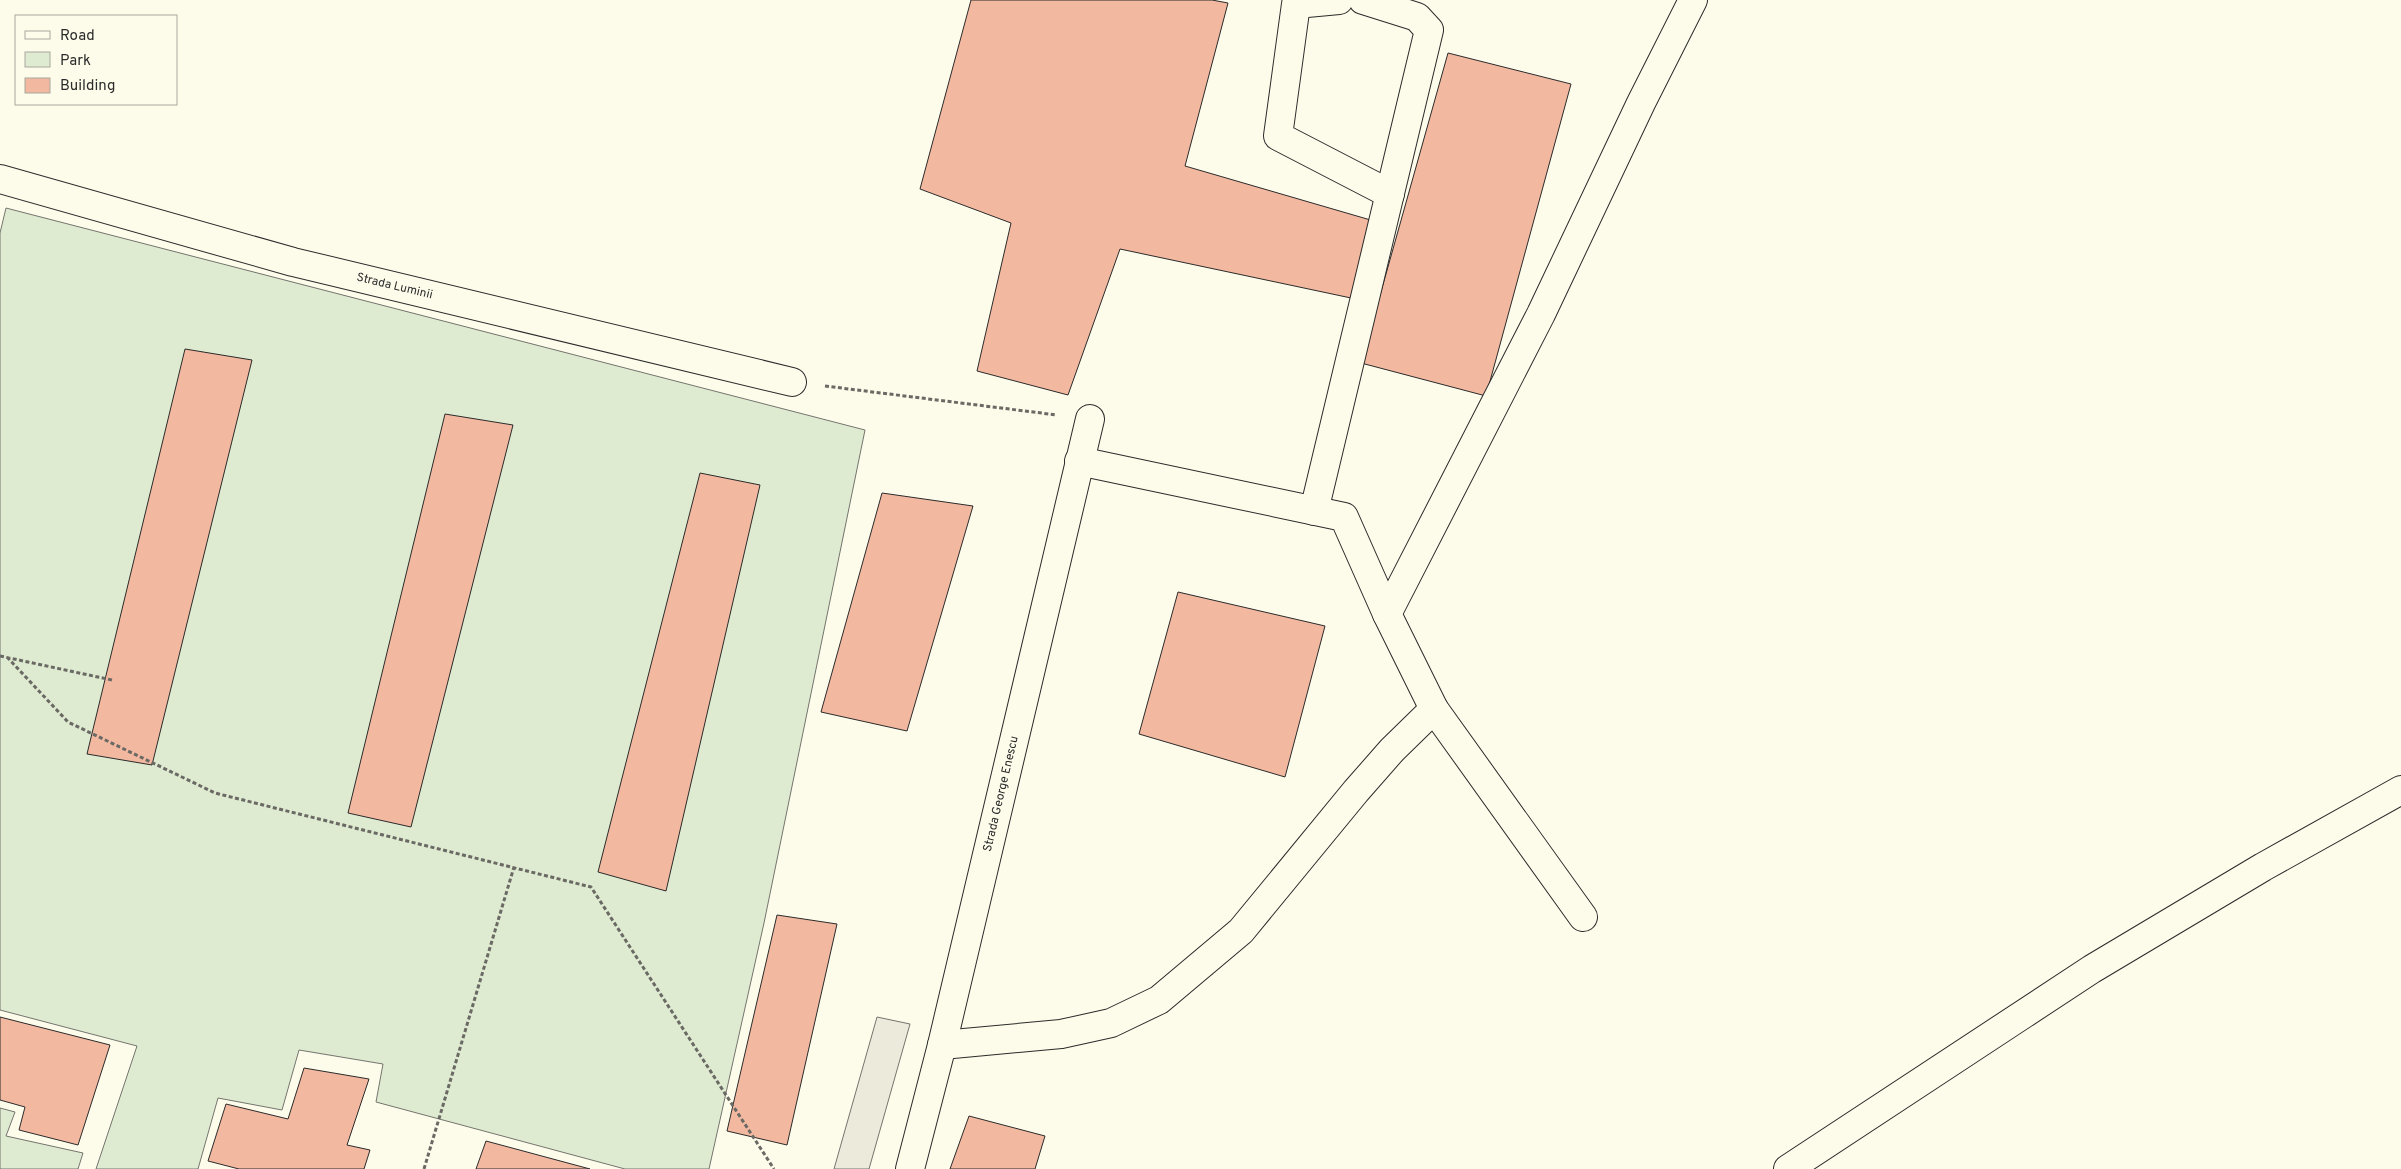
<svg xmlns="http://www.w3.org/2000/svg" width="2401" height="1169" font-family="Overpass,sans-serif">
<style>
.green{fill:#deebd1;stroke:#74746e}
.parking{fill:#eceadb;stroke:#74746e}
.building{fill:#f2b8a0;stroke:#2b2b2b}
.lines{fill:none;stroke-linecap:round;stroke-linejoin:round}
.minor-casing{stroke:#2b2b2b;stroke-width:30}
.path{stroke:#6a6964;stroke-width:3;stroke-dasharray:4 2.5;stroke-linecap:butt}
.minor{stroke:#fdfbea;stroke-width:28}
.labels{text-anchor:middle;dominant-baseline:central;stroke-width:4;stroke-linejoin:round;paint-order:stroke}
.street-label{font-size:12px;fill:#2b2b2b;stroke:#fdfbea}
</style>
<rect width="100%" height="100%" fill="#fdfbea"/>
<path class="green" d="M6,208l859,222 -101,493 -55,246h-84l-249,-67 7,-38 -84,-14 -17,60 -64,-12 -20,71h-102l41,-123 -137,-36v-777z
M0,1108l15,4 -9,24 77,17 -5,16h-78z"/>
<path class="parking" d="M877,1017l33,7 -41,145h-35z"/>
<path class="building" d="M971,0h241l16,3 -43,163 189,55 -23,77 -231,-49 -52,146 -91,-24 34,-148 -91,-34z
M1448,53l123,31 -85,312 -125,-33z
M185,349l67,11 -100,405 -65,-11z
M445,414l68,11 -102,402 -63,-14z
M700,473l60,12 -94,406 -68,-19z
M882,493l91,13 -66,225 -86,-19z
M1178,592l147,34 -40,151 -146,-43z
M777,915l60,9 -50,221 -60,-14z
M0,1017l110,28 -32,100 -59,-15 6,-23 -25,-7z
M304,1068l65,11 -22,66 23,5 -6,19h-125l-31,-8 18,-57 62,15z
M969,1116l76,20 -10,33h-85z
M486,1141l104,28h-114z"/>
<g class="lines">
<defs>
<g id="minor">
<path d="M1339,0l-43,4 -18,132 112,58"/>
<path id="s1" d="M0,179l293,83 499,120"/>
<path d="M1079,461l265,56 43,97 47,95 149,208"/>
<path d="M1314,511l115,-481 -12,-13 -54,-17"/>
<path d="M1387,614l154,-300 100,-211 52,-103"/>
<path d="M942,1045l119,-11 50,-11 48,-23 82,-69 115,-140 36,-41 42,-41"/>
<path id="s2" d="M910,1169l32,-124 148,-626"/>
<path d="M1788,1169l304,-200 171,-102 138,-77"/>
</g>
</defs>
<use href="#minor" class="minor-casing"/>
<path class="path" d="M825,386l232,29
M0,656l112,24
M7,657l61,65 147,71 376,94 183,282
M424,1169l90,-302"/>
<use href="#minor" class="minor"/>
</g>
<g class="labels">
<g class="street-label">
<text stroke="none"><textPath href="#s1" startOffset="409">Strada Luminii</textPath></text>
<text stroke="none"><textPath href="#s2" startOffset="386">Strada George Enescu</textPath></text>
</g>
</g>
<rect x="15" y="15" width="162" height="90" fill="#fdfbea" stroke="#a9a89e"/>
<rect x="25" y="31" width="25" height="8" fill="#fdfbea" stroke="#a9a89e"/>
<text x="60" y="40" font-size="15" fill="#2b2b2b">Road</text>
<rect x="25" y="52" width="25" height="15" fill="#deebd1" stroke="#a9a89e"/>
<text x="60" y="65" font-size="15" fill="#2b2b2b">Park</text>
<rect x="25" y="78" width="25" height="15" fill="#f2b8a0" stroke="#a9a89e"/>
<text x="60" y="90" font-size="15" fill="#2b2b2b">Building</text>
</svg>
